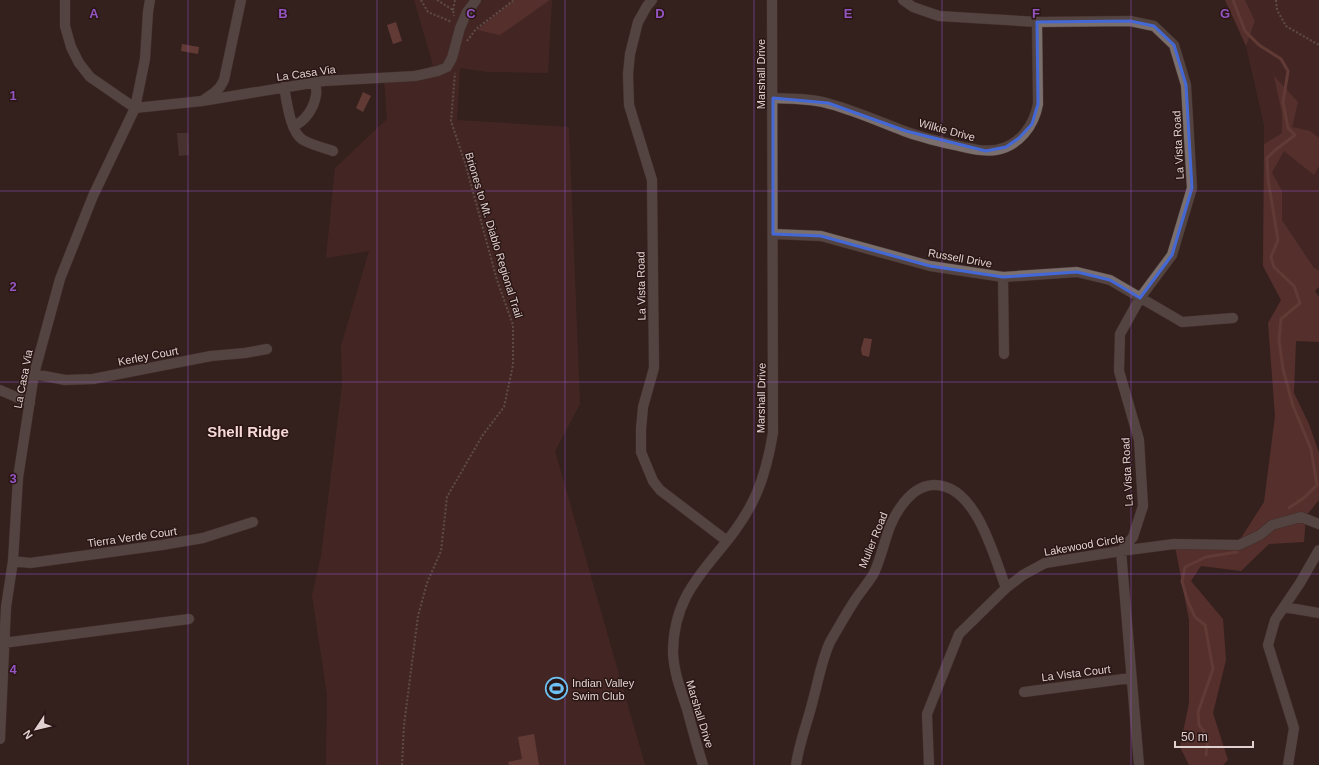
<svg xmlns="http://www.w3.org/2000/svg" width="1319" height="765" font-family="Arial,sans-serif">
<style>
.green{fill:#552e2b}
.forest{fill:#7c413d}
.water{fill:#975954}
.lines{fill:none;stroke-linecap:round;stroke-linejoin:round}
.stream{stroke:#975954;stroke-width:3}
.building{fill:#5c4543}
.minor-casing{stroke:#503c3a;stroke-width:11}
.path{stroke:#907e7d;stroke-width:2;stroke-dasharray:2 2;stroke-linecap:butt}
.minor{stroke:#7a6f6d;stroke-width:10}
.marked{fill:none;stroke:#4468d6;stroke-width:3;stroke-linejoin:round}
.grid{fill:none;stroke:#9455c3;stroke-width:1;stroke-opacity:0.55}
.labels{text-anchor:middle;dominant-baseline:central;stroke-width:3;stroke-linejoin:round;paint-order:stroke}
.street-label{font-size:11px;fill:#e0d1d0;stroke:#2a1614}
.poi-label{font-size:11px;fill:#e0d1d0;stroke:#2a1614;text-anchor:start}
.district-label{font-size:15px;font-weight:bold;fill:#f6d9d6;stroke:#2a1614}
.grid-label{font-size:13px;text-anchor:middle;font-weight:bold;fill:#9455c3;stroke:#2a1614;stroke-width:3;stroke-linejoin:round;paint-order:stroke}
</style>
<rect width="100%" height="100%" fill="#34201e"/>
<path class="green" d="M414,0h105l-20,35 51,-35h2l-4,73 -60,-1 -28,-4 -3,52 112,7 11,277 -25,47 90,314h-319l1,-70 -15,-100 9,-39 21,-171 -1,-39 28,-95 -43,7 9,-90 52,-49 -3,-41 31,-2 18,-11z
M1245,0h74v270l-5,-2 -50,-75 8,-20 12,-22 11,8 13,-14 -26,-12 -18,11v-19l-18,-79 9,-25z"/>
<path class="forest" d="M514,0h36l-50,35 -23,-5z
M1225,0h20l10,21 -9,25z
M1274,76l24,26 -6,25 18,4 9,7v28l-5,9 -30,-24 -12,22 10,18v29l32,48 5,2v17l-4,4 4,6v45l-23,-1 -2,52 15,31 10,29v47l-13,16 -2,26 -35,2 -28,27 -40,-5 -10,15 32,38 3,41 -13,53 15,47 -5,5h-34l-9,-18 9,-44v-83l-14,-74 64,-5 25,-39 11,-86 -7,-93 13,-23 -18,-34 1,-122 18,-11v-20z"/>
<path class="water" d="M396,22l6,19 -9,3 -6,-19z
M182,44l17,3 -1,7 -17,-3z
M363,92l8,4 -8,16 -7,-4z
M864,338l8,1 -3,18 -7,-2 -1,-6z
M534,734l5,31h-30l-1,-3 14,-3 -4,-22z"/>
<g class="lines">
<path class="stream" d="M1233,0l12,31 14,14 22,14 7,12 -5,31 5,26 7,7 -21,16 -7,7 1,21 10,61 -7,17 3,10 20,19 6,17 -19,16 -2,21 4,29 10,37 18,43 6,36 -12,12 -16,11
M1206,755l2,-18 -9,-12 -1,-13 15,-43 -8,-44 -10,-8 -7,-15 -6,-21 3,-14 21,-10 31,-5"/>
</g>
<path class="building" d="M177,133h11l1,22 -10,1z"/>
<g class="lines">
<defs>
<path id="minor" d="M65,0v26l6,21 8,16 11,14 45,31
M652,0l-5,6 -9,16 -8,32 -2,20 1,31 23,75 2,188 -11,39 -2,22v23l12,29 7,9 67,51
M903,0l10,7 26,9 98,6 93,-1 24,5 20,19 12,40 6,103 -20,67 -32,43 -20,36 -1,37 20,69 4,66 -10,31 -12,14 18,214
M284,87c3,15 6,45 19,53 9,5 21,8 30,11
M773,98c19,1 39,0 57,6 26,7 50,18 74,27 16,6 33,10 50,14 14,3 27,7 42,5 23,-4 38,-24 42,-46l-1,-82
M202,101l122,-20 91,-5 23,-5 9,-4 5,-9 8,-30 7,-16 9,-12
M135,108l67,-7 13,-9 5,-5 4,-7 17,-80
M293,126c12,-4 21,-18 23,-31 1,-4 0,-8 -1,-13
M773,234l48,2 109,30 73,11 74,-5 33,8 72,42 51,-4
M1003,277l1,77
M34,374l31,6 28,-1 118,-23 34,-3 22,-4
M0,390l30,13
M13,561l17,2 132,-18 41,-7 50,-16
M1284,607l35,6
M3,643l186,-24
M1024,692l107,-14
M0,739l6,-132 7,-46 5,-83 16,-104 26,-95 33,-83 42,-88 10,-49 3,-47 2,-12
M703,765c-6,-18 -11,-37 -16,-56 -6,-18 -13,-36 -14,-56 0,-72 50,-93 79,-150 11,-21 17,-46 21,-70l-1,-433
M796,765c3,-22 12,-44 17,-65 5,-18 9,-41 17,-58 8,-14 16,-28 25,-42 6,-9 14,-18 19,-27 10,-21 12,-46 26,-65 8,-12 18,-22 33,-23 43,-2 61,72 73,103
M929,765l-2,-51 32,-80 47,-46 17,-13 22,-12 76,-12 53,-7 65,1 21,-10 12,-10 29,-8 18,7
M1288,765l6,-37 -26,-83 7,-25 25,-37 19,-33"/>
</defs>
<use href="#minor" class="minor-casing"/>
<path class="path" d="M421,0l7,12 24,10
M437,0l16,10 1,6
M1276,0l1,10 9,16 33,19
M453,10l2,-10
M467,41l9,-12 38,-29
M402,765l2,-40 14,-109 9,-33 14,-32 6,-54 35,-61 22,-29 9,-42v-40l-16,-45 -31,-114 -15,-45 4,-48"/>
<use href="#minor" class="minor"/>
</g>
<path d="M0 0H1319V765H0ZM1130,21l24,5 20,19 12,40 6,103 -20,67 -32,43 -30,-18 -33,-8 -74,5 -73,-11 -109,-30 -48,-2v-136l55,5 78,28 80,20 20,-4 13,-9 13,-14 6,-20 -1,-82z" fill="#34201e" fill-opacity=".55" fill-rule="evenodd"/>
<path class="marked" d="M1130,21l24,5 20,19 12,40 6,103 -20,67 -32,43 -30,-18 -33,-8 -74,5 -73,-11 -109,-30 -48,-2v-136l55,5 78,28 80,20 20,-4 13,-9 13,-14 6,-20 -1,-82z"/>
<path class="grid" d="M188,0v765M377,0v765M565,0v765M754,0v765M942,0v765M1131,0v765M0,191h1319M0,382h1319M0,574h1319"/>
<defs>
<symbol id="stadium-ring" viewBox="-11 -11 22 22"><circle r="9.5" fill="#2a1614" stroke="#6dc2f3" stroke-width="1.5"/><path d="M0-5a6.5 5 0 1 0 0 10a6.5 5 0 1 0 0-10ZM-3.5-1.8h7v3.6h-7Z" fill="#6dc2f3"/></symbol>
</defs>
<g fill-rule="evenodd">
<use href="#stadium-ring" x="544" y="676" width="25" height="25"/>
</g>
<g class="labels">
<g class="street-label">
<text transform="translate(306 73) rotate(-8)">La Casa Via</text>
<text transform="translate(761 74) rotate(-90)">Marshall Drive</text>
<text transform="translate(947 130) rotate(15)">Wilkie Drive</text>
<text transform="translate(1178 145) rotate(-93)">La Vista Road</text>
<text transform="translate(494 235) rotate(73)">Briones to Mt. Diablo Regional Trail</text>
<text transform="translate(960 258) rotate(10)">Russell Drive</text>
<text transform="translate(641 286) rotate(-91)">La Vista Road</text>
<text transform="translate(148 356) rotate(-11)">Kerley Court</text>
<text transform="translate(23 379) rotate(-79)">La Casa Via</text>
<text transform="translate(761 398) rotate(-89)">Marshall Drive</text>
<text transform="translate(1127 472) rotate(-93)">La Vista Road</text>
<text transform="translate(132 537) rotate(-8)">Tierra Verde Court</text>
<text transform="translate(873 540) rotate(-68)">Muller Road</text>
<text transform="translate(1084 545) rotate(-10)">Lakewood Circle</text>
<text transform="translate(1076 673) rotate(-7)">La Vista Court</text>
<text transform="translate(700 714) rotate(73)">Marshall Drive</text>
</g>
<g class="poi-label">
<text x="572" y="683">Indian Valley<tspan x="572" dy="13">Swim Club</tspan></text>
</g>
<g class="district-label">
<text x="248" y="431">Shell Ridge</text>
</g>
</g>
<g class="grid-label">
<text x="94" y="18">A</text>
<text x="283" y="18">B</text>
<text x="471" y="18">C</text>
<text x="660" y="18">D</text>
<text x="848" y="18">E</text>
<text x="1036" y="18">F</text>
<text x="1225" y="18">G</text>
<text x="13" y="100">1</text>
<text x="13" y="291">2</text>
<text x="13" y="483">3</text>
<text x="13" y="674">4</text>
</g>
<g transform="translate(36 729) rotate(235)" stroke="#2a1614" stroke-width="3" paint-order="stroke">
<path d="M0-3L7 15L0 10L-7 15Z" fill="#e0d1d0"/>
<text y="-6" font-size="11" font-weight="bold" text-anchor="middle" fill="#e0d1d0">N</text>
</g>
<path d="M1175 741v6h78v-6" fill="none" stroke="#e0d1d0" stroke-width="2"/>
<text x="1181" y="741" font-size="12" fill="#e0d1d0" stroke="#2a1614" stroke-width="3" paint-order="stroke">50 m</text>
</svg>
